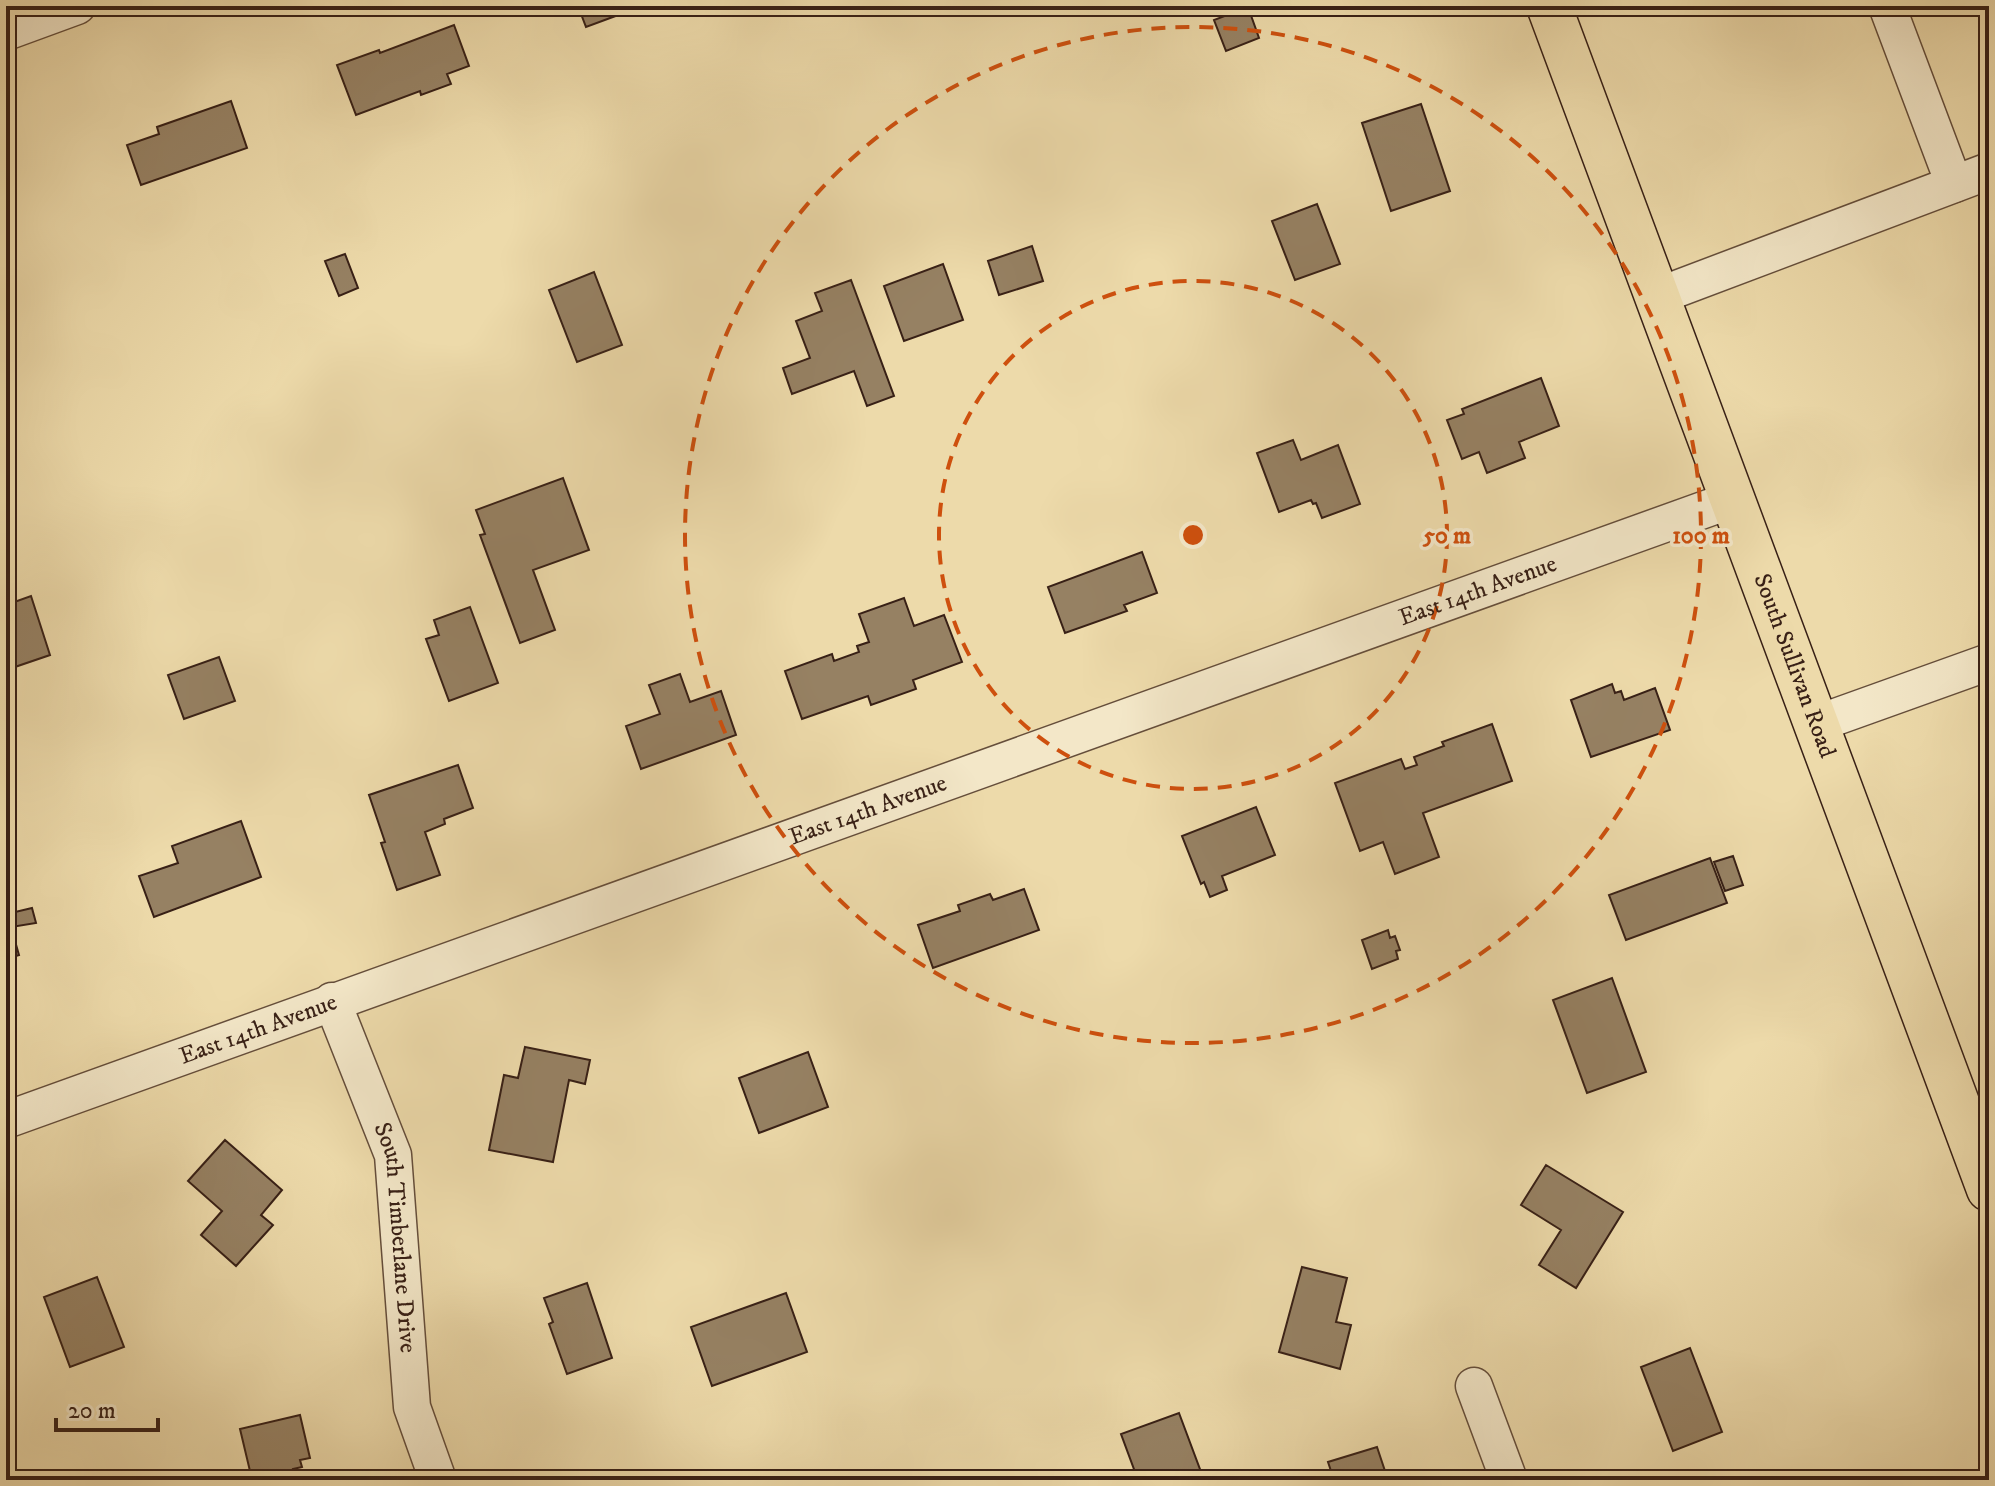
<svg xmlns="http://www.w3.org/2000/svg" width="1995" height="1486" font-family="'IM FELL DW Pica',serif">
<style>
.building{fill:#968163;stroke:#382016;stroke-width:2}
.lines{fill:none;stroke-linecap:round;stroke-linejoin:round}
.minor-casing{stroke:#654e3b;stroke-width:39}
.major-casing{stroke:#382016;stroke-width:47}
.minor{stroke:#f3e7c8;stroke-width:36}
.major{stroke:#eddaaa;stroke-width:44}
.ring{fill:none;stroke:#ce500e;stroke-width:4;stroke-dasharray:14 10}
.labels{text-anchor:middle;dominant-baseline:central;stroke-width:7;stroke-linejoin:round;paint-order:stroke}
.street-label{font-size:24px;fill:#382016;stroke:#f3e7c8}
.centre{fill:#ce500e;stroke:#f3e7c8;stroke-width:4}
.ring-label{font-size:24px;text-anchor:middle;font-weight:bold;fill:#ce500e;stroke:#f3e7c8;stroke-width:7;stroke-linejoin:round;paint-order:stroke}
</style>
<rect width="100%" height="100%" fill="#eddaaa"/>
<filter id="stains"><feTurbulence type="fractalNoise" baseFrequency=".0025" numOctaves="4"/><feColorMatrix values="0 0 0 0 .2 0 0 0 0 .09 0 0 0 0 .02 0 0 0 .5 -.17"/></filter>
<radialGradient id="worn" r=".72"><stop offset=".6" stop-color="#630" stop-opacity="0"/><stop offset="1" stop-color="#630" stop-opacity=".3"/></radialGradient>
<path class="building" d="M578,6h53l-3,1 1,4 -43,16z
M1248,7l11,31 -33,13 -12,-31z
M454,25l15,41 -22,8 4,10 -30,11 -1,-4 -64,24 -19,-50 42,-15 1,3z
M231,101l16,47 -106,37 -14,-40 32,-11 -2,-7z
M1421,104l29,87 -59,20 -29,-88z
M1317,204l23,60 -45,16 -23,-59z
M1032,246l11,35 -44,14 -11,-34z
M345,254l13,34 -19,8 -14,-35z
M943,264l20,56 -59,21 -20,-55z
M594,272l28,73 -45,17 -28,-72z
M851,280l43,116 -27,10 -13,-35 -62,23 -9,-26 27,-10 -14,-37 26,-10 -7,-18z
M1541,378l18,48 -40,16 6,16 -38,15 -8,-21 -17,7 -15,-39 17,-6 -2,-5z
M1293,440l8,20 37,-15 22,59 -38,14 -6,-15 -3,1 -2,-4 -32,12 -22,-59z
M563,478l26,72 -56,20 22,60 -35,13 -40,-108 5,-1 -9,-24z
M1142,552l15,41 -33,12 3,6 -62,22 -17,-46z
M31,596l19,59 -44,15v-65z
M904,598l10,28 30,-11 18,47 -49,18 3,9 -45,16 -3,-9 -66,23 -17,-48 47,-17 2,7 25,-9 -2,-6 12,-4 -10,-28z
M470,607l28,76 -49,18 -23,-62 13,-4 -5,-15z
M219,657l16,44 -51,18 -16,-44z
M680,674l10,28 31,-11 15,44 -95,34 -15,-43 34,-12 -11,-29z
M1612,684l3,9 6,-2 3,9 31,-12 15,42 -79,27 -20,-57z
M1492,724l20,57 -89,32 16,44 -44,17 -12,-32 -23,9 -25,-68 66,-24 4,10 12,-4 -3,-8 30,-11 -2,-4z
M458,765l15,43 -29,11 1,5 -20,8 15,43 -43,15 -16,-47 4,-1 -16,-47z
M1256,807l19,48 -53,21 5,14 -17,7 -6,-15 -3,2 -19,-48z
M241,821l20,56 -107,40 -15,-41 39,-13 -6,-17z
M1733,856l10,29 -18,6 -11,-29z
M1710,858l17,45 -101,37 -17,-45z
M1024,889l15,41 -106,38 -15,-43 42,-14 -2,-6 32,-11 3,6z
M32,908l4,15 -25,4 8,28 -13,4v-48l4,5 5,-1v-3z
M1388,930l2,8 5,-2 5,14 -4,1 2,8 -26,10 -10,-29z
M1612,978l34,94 -59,21 -34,-93z
M525,1047l65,13 -5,24 -16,-4 -16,82 -64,-12 15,-75 14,3z
M808,1052l20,55 -69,26 -20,-55z
M225,1140l57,50 -21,25 12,10 -37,41 -35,-31 21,-24 -34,-30z
M1546,1165l77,47 -47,76 -37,-23 22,-35 -40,-25z
M1302,1267l45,11 -11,44 15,3 -11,44 -61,-17z
M97,1277l27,70 -54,20 -26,-70z
M587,1283l25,75 -45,16 -18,-50 4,-2 -9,-24z
M786,1293l21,59 -95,34 -21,-59z
M1690,1348l32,84 -49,19 -32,-84z
M1179,1413l22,59 -24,8h-39l-17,-46z
M300,1415l10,43 -10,2 2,7 -9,2 3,11h-47l-2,-8 3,-1 -10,-42z
M1377,1447l11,33h-54l-6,-18z"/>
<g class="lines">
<defs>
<g id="minor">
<path d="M1887,6l67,178"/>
<path d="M6,32l71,-26"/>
<path d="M1658,296l331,-125"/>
<path d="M1816,724l173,-62"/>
<path id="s1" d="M332,1001l61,154 19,252 26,73"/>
<path id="s2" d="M6,1120l1725,-620"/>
<path d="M1474,1386l35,94"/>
</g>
<g id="major">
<path id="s3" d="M1549,6l440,1183"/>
</g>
</defs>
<use href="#minor" class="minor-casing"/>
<use href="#major" class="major-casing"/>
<use href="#minor" class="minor"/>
<use href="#major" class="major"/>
</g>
<g class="ring">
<circle cx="1193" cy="535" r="254"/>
<circle cx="1193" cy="535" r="508"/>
</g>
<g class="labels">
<g class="street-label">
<text stroke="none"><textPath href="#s2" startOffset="1564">East 14th Avenue</textPath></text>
<text stroke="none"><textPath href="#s3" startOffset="704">South Sullivan Road</textPath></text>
<text stroke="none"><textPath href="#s2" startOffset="916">East 14th Avenue</textPath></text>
<text stroke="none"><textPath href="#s2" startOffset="268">East 14th Avenue</textPath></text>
<text stroke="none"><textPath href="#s1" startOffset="248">South Timberlane Drive</textPath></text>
</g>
</g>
<circle cx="1193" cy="535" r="12" class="centre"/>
<g class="ring-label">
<text x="1447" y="543">50 m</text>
<text x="1701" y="543">100 m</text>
</g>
<rect width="1995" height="1486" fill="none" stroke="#eddaaa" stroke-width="32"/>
<rect x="8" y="8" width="1979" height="1470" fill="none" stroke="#382016" stroke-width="4"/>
<rect x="16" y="16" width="1963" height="1454" fill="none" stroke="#382016" stroke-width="2"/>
<path d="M56 1418v12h102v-12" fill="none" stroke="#382016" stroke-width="4"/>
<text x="68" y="1418" font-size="24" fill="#382016" stroke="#f3e7c8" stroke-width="6" paint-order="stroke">20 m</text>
<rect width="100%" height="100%" filter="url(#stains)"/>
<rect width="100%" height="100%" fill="url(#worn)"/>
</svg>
